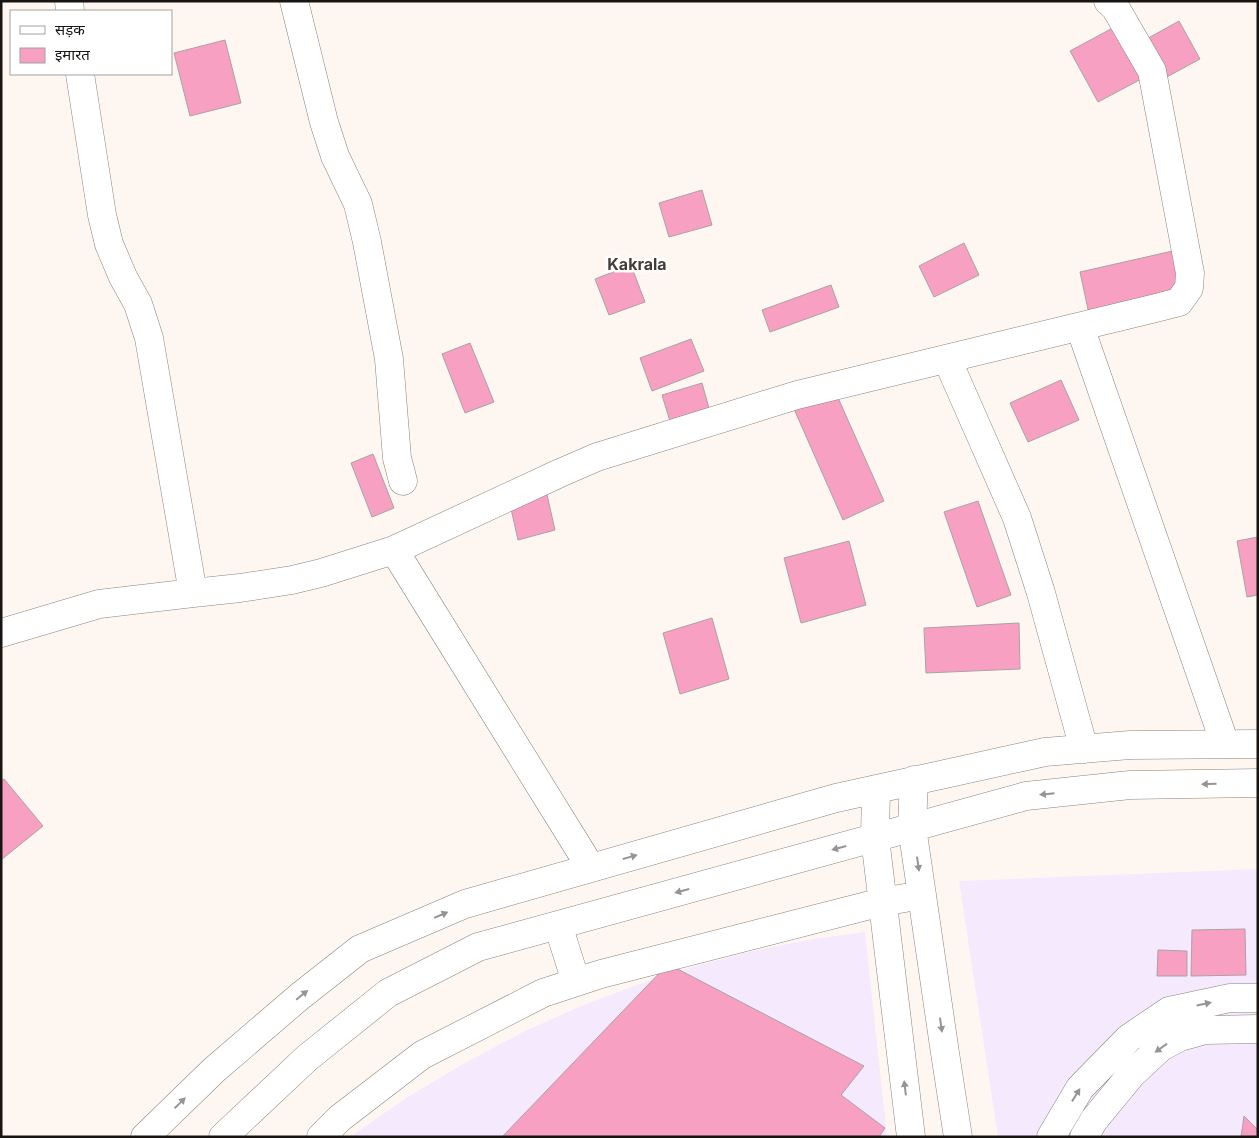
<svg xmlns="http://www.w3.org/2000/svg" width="1259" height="1138" font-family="Inter,'Noto Sans Devanagari',sans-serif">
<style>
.industrial{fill:#f5e9fe}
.building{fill:#f8a0c1;stroke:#aba1a4}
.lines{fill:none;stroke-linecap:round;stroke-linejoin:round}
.minor-casing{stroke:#8b837d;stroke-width:29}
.minor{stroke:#fff;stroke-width:28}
.oneway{fill:#979594}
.labels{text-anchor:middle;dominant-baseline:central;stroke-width:5;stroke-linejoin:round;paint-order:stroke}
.quarter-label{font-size:16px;font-weight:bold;fill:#443d37;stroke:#fff}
</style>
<rect width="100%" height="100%" fill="#fef7f1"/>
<path class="industrial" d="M1258,869v268h-260l-39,-256z
M865,932l22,205h-537l56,-39 57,-34 58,-31 60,-27 56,-21 55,-18 57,-15 58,-12z"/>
<path class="building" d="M1179,21l21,38 -37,20 -20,-38z
M1120,24l27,52 -49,26 -28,-51z
M225,40l16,63 -51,13 -16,-63z
M702,190l10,35 -43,12 -10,-34z
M964,243l15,32 -45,22 -15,-31z
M1177,250l10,42 -98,22 -9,-42z
M631,265l14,37 -36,13 -14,-36z
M831,285l8,22 -69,25 -8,-22z
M691,339l13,32 -52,20 -12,-33z
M470,343l24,59 -29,11 -23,-59z
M1061,380l18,40 -51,22 -18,-39z
M702,383l10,36 -39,12 -11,-36z
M835,391l49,110 -41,19 -49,-111z
M373,454l21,54 -22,9 -21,-54z
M543,477l12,53 -37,10 -12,-54z
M978,501l33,94 -34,12 -33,-95z
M1258,537v58l-11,2 -10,-56z
M849,541l17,64 -65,18 -17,-65z
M712,618l17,61 -49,15 -17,-61z
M1019,623l1,46 -94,4 -2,-45z
M4,779l39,47 -42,34v-79z
M1245,929l1,46 -55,1 1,-46z
M1158,950l29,1v25h-30z
M668,964l196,102 -23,29 44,33 -6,9h-377z
M1244,1116l14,14v7h-17z"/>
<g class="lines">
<defs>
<path id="minor" d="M69,1l1,10
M294,1l30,121 11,34 23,48 9,38 22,117 8,99 6,23
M80,74l22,141 7,29 14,33 15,27 11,34 44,255
M1080,327l145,417
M947,359l70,159 24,75 43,156
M394,550l166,-77 37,-16 200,-62 359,-87 23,-6 10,-14 1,-15 -38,-202 -37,-64 -7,-6
M1,633l98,-29 94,-11 47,-5 52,-8 29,-7 73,-23 197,318
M914,780l-2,47 33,226 13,84
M876,789l-1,49 36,299
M558,925l18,57
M145,1137l69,-67 85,-73 61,-48 105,-45 371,-106 209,-46 85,-7 128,-1
M223,1137l84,-79 81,-65 90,-46 548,-151 104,-11 128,-2
M321,1137l19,-19 82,-63 121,-62 58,-19 281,-72 40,-7
M1051,1137l29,-49 49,-50 40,-27 61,-13h28
M1084,1137l10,-17 37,-45 30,-28 19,-10 25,-7 53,-1"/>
</defs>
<use href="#minor" class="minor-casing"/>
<use href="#minor" class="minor"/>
</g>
<defs><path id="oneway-solid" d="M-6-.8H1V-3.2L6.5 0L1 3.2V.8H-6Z" transform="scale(1.25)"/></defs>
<g class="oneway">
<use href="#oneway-solid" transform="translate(1209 784) rotate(179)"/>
<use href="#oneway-solid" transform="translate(1047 794) rotate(174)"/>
<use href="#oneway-solid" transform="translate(839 848) rotate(165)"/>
<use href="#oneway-solid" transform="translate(630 857) rotate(-16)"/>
<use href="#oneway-solid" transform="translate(918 864) rotate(82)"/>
<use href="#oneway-solid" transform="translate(682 891) rotate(165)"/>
<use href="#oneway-solid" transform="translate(441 915) rotate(-23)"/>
<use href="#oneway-solid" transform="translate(302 995) rotate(-39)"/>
<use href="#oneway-solid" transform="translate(1204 1004) rotate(-12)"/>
<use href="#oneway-solid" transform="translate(941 1025) rotate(82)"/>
<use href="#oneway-solid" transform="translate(1161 1048) rotate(144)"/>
<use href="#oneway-solid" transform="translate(905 1088) rotate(-97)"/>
<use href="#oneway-solid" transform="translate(1076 1095) rotate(-58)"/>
<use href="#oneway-solid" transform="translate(180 1103) rotate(-44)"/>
</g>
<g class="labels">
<g class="quarter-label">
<text x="637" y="264">Kakrala</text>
</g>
</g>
<rect width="1259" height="1138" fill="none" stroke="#171412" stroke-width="5"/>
<rect x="10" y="10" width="162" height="65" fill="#ffffff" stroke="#a2a1a0"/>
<rect x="20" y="26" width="25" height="8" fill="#ffffff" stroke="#a2a1a0"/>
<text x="55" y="35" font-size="15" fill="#171412">सड़क</text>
<rect x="20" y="48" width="25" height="15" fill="#f8a0c1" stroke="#a2a1a0"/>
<text x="55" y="60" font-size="15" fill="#171412">इमारत</text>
</svg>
